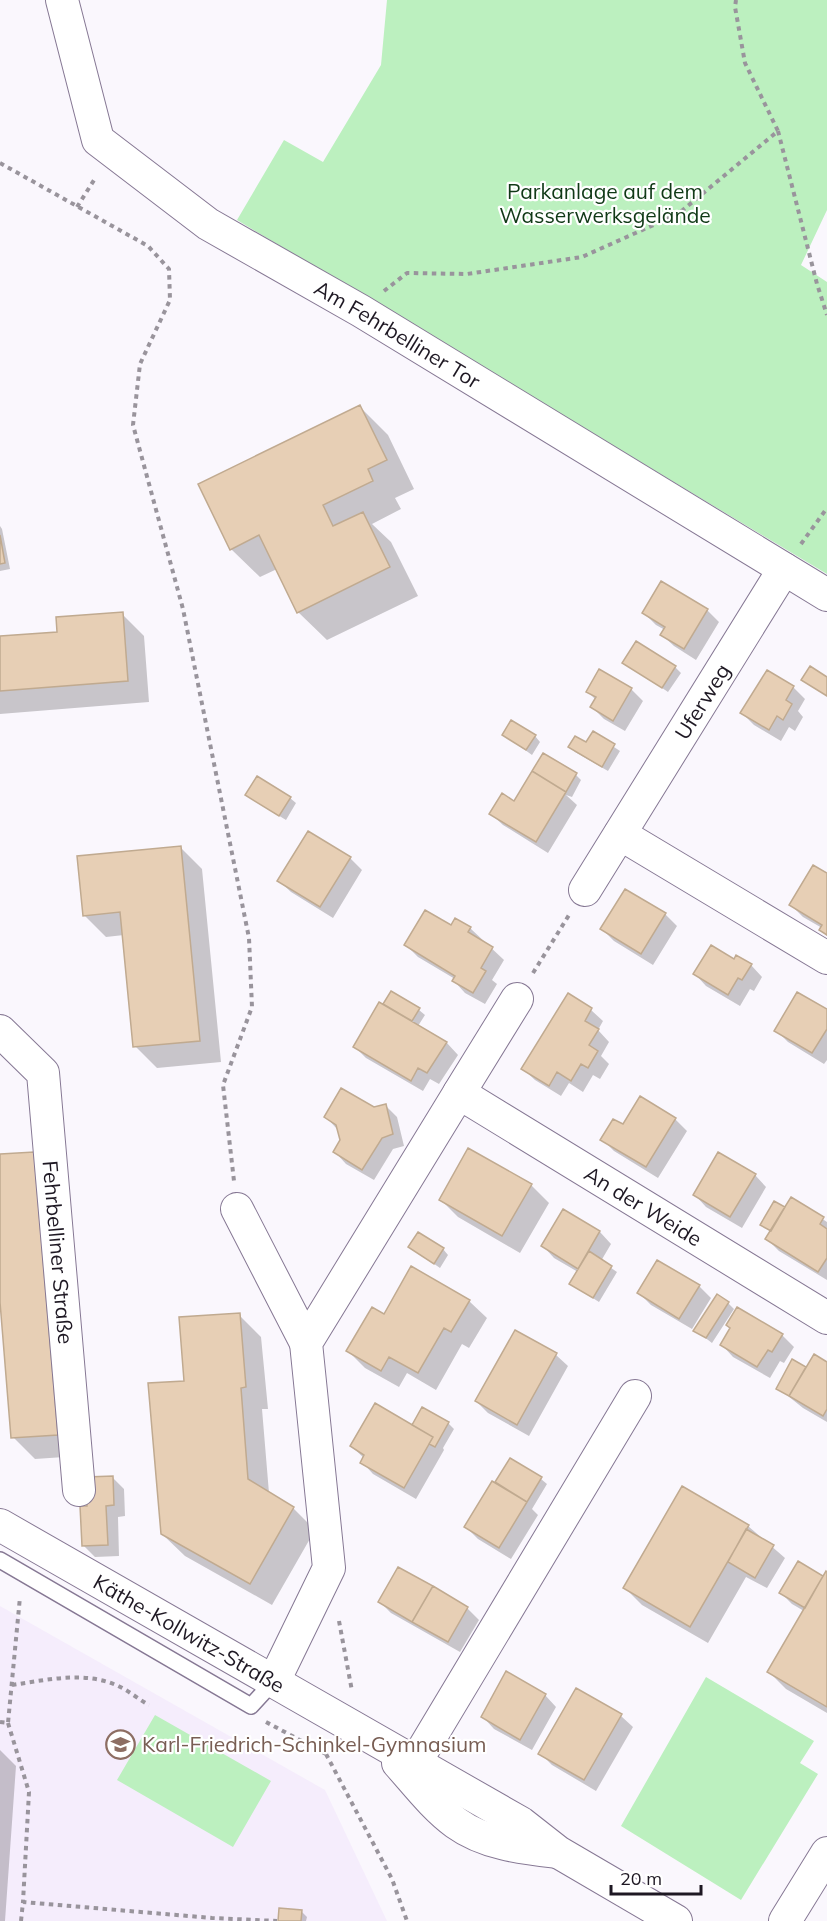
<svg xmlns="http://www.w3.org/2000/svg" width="827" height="1921" font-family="Mulish,sans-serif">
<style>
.built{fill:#f5edfc}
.green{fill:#bcf0bf}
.shadow{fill:#0003}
.building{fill:#e7cfb5;stroke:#c0aa90;stroke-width:1.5}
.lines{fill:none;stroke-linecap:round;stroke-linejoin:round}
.lane-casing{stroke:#867894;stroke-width:18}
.street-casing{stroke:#867894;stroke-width:34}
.path{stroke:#99949c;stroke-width:4;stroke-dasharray:4.5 4.5;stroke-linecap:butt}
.lane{stroke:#fff;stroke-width:15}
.street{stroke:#fff;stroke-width:32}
.labels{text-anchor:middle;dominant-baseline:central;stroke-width:4.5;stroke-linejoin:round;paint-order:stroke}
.park-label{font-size:21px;fill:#103916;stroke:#fff}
.street-label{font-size:21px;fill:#1e1823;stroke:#fff}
.education-label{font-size:21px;fill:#785e54;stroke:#fff;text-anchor:start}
</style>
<rect width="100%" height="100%" fill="#faf7fd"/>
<path class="built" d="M0,1606l325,184 62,131h-387z"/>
<path class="green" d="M387,0h440v210l-26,55 26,17v292l-590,-354 47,-80 39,22 58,-97z
M706,1677l108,64 -14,22 18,11 -77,126 -120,-74z
M155,1715l116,66 -38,66 -116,-67z"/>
<path class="shadow" d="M360,407l28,28 26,54 -19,9 6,11 -29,15 19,18 27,54 -91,44 -29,-28 -21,-43 -17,8 -29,-28z
M0,526l2,3 8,40 -10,2z
M707,610l12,12 -23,38 -22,-14 -12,-11 3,-5 -9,-5 -12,-12z
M122,614l22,22 5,66 -149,12v-76l59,-5z
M624,662l51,5 6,6 -13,19z
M793,687l12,12 -7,12 5,6 -8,14 -6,-4 -8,14 -27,-16 -12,-12z
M631,689l12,12 -18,30 -21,-12 -12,-12 4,-7 -8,-8z
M593,733l27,18 -12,20 -33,-19 -5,-5 16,-3z
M504,735l31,1 5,6 -8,13z
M576,775l5,5 -9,17 -6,-2 11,10 -29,48 -45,-28 -12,-11z
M247,794l43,4 6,5 -10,17 -33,-20z
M180,847l22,22 19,193 -64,6 -22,-22 -11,-111 -18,2 -22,-22z
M350,858l12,12 -29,48 -42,-26 -12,-11z
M827,875v61l-6,-6 1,-2 -19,-11 -12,-12z
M665,914l12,12 -24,39 -39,-24 -12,-12z
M452,927l18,1 34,32 -12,20 5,4 -12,20 -20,-11 -11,-12 1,-2 -37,-22 -12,-12z
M734,961l17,4 11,12 -8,14 -4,-2 -10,17 -34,-20 -11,-12z
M392,993l27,17 6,5 -7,11 29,17 11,12 -19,29 -9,-5 -7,12 -57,-33 -11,-11z
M568,995l23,15 12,11 -5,9 11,12 -8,14 8,8 -9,15 -7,-4 -10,17 -14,-9 -8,13 -26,-16 -12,-11z
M827,1011v49l-3,4 -36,-22 -12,-12z
M385,1105l12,12 7,29 -11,3 -19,31 -28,-16 -11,-12 7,-12 -5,-11 -11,-12z
M675,1119l12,12 -29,47 -44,-27 -12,-12 22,-13z
M469,1150l63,36 17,17 -29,50 -62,-36 -18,-18z
M34,1153l22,22 23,281 -44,3 -22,-22 -13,-153v-128z
M755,1175l11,12 -24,41 -36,-21 -11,-12z
M792,1199l35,23v58l-48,-29 -12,-12 4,-7 -9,-7 23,-16z
M564,1211l36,21 11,12 -10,17 16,11 -18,30 -28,-18 7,-12 -24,-14 -11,-12z
M410,1247l33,2 5,6 -8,13z
M412,1268l57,33 18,17 -18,30 -7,-4 -26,46 -29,-17 -8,14 -34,-19 -17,-17 36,-35z
M699,1286l12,12 -19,31 -41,-24 -12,-12z
M728,1303l6,6 -22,34 -17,-13z
M239,1315l22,22 7,72h-6l7,84 24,15 22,22 -43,75 -87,-49 -23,-22 23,-152z
M782,1335l12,12 -10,16 -4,-2 -10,17 -37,-21 -11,-12z
M556,1355l12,11 -39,70 -41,-23 -12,-12z
M827,1364v58l-24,-14 -25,-20 27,-19 1,1z
M448,1423l6,6 -11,19 1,2 -28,49 -43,-25 -11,-12 2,-4 -13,-12 61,-19z
M510,1460l31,19 6,5 -15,25 6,6 -27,44 -33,-20 -12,-12z
M112,1477l12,12 1,27 -7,1 1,39 -24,1 -12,-12 6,-38z
M748,1526l37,32 -18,30 -21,-11 -38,66 -66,-38 -17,-17z
M798,1563l26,15h-4l-9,16 2,2 14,-23v140l-41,-24 -17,-17 35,-61 -12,-7 -11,-11z
M380,1602l87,6 12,12 -19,32 -69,-39z
M577,1690l44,26 12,11 -37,64 -44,-26 -12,-12z
M545,1695l11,12 -24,43 -38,-21 -11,-12z
M0,1750l16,16 -11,155h-5z
M301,1911l6,6 -1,4h-26z"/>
<path class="building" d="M360,405l27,55 -19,9 5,12 -50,24 10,21 30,-14 27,55 -93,46 -38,-78 -29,15 -32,-66z
M0,535l5,28 -5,1z
M661,581l47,28 -24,40 -24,-14 5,-8 -23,-14z
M123,612l5,69 -128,10v-55l57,-4 -1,-15z
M636,641l40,25 -14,22 -40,-25z
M810,666l17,11v19l-26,-16z
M599,669l33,19 -19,33 -23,-14 6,-10 -10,-5z
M767,670l27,16 -8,14 6,4 -9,16 -6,-4 -8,14 -29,-17z
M511,720l25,15 -10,15 -24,-15z
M593,731l22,13 -13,23 -34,-20 7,-11 11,6z
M543,753l34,20 -11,19 -34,-21z
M532,771l34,21 -30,50 -47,-28 13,-21 12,8z
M257,776l34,21 -12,19 -34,-21z
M308,831l43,26 -31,50 -43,-26z
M181,846l19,195 -67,6 -13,-135 -37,4 -6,-60z
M813,865l14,8v62l-8,-5 3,-5 -33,-20z
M625,889l41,24 -25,41 -41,-25z
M425,910l26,15 4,-7 16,9 -3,5 25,15 -12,21 5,3 -13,22 -21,-12 3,-5 -51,-31z
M711,945l23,14 2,-4 16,9 -10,16 -4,-2 -10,17 -35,-21z
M391,991l29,17 -8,13 -29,-17z
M797,992l30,17v20l-15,24 -38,-22z
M568,993l24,15 -7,13 14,8 -10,16 9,6 -10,17 -7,-4 -10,17 -14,-9 -8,14 -28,-17z
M379,1002l68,40 -20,31 -9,-5 -7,13 -58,-34z
M341,1088l33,19 12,-3 7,30 -11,4 -20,32 -29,-18 7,-12 -4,-15 -12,-8z
M640,1096l36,22 -30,49 -46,-27 13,-21 10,5z
M468,1148l64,36 -30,52 -63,-36z
M34,1152l24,283 -47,3 -11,-136v-148z
M718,1152l38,22 -26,43 -37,-22z
M791,1197l33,20 -4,7 7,5v29l-9,14 -53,-33z
M774,1201l11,6 -14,24 -11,-6z
M563,1209l37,22 -22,38 -37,-23z
M418,1232l26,16 -10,16 -26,-17z
M589,1251l23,15 -19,32 -24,-14z
M657,1260l43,25 -21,34 -42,-26z
M411,1266l59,34 -19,32 -7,-4 -26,45 -29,-16 -8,14 -35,-20 26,-44 12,7z
M717,1294l12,8 -23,36 -13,-7z
M737,1307l46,27 -11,18 -4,-2 -11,17 -37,-22 10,-17 -4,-3z
M240,1313l6,74 -5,1 7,91 46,28 -44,77 -89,-50 -13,-151 36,-2 -5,-64z
M515,1330l42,23 -40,72 -42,-24z
M814,1354l13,8v47l-4,7 -34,-20z
M792,1359l14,8 -17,29 -13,-7z
M375,1403l58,34 -29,51 -44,-25 4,-8 -14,-9z
M422,1407l27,15 -14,25 -6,-3 4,-7 -21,-12z
M510,1458l32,19 -15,25 -32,-20z
M113,1476l1,29 -8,1 2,39 -26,1 -2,-40h7l-1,-29z
M492,1481l35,21 -28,46 -35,-21z
M682,1486l67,39 -59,102 -67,-39z
M746,1529l28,16 -19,33 -27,-16z
M798,1561l25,15 -18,32 -26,-15z
M398,1567l35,19 -21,36 -34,-20z
M826,1571l1,1v135l-60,-35z
M433,1586l35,21 -20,35 -36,-20z
M506,1671l40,23 -26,46 -39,-23z
M576,1688l46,26 -38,66 -46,-26z
M279,1908l23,2 -1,11h-23z"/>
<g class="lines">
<defs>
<path id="lane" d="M0,1560l251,146 23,-25"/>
<g id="street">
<path id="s1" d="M62,0l36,140 110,84 153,87 466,284"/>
<path d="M620,834l207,124"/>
<path id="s2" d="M585,890l199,-321"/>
<path id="s3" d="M0,1031l43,42 36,417"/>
<path d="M459,1093l58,-94"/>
<path d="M237,1209l69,134"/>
<path id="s4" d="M0,1525l521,298 37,29 118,69"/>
<path id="s5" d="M274,1681l55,-113 -23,-225 153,-250 368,225"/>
<path d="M398,1763c18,20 36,44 58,60 29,21 67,25 101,29"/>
<path d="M415,1763l220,-367"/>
<path d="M785,1921l42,-68"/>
</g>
</defs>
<use href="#lane" class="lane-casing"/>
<use href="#street" class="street-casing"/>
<path class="path" d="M778,131l39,153 10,31
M0,163l148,83 21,23 1,31 -30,64 -7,61 50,184 66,329 3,69 -29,78 11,96
M77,207l19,-30
M384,291l23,-18 60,1 115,-17 96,-43 100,-83 -33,-68 -10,-56 1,-7
M801,544l26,-36
M533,973l36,-58
M339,1621l13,70
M12,1685c34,-5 72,-14 104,0 12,5 22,14 33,20
M0,1722l8,1 12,-126
M266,1722l60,32
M8,1723l21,69 -6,110
M326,1754l66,125 15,42
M21,1921l2,-19 189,16 65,3"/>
<use href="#lane" class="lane"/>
<use href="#street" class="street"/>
</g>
<defs>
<symbol id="school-ring" viewBox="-11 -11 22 22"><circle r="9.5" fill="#fff" stroke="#8d6e63" stroke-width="1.5"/><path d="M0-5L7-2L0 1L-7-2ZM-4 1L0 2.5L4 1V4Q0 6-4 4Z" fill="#8d6e63"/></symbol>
</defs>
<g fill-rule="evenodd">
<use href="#school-ring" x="104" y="1728" width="33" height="33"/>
</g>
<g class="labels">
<g class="park-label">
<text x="605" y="191">Parkanlage auf dem<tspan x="605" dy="24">Wasserwerksgelände</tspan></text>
</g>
<g class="street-label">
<text stroke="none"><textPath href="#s1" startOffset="502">Am Fehrbelliner Tor</textPath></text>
<text stroke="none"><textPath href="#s2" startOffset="222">Uferweg</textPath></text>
<text stroke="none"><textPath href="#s5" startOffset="861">An der Weide</textPath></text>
<text stroke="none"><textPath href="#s3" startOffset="240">Fehrbelliner Straße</textPath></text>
<text stroke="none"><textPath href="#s4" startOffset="218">Käthe-Kollwitz-Straße</textPath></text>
</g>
<g class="education-label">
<text x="142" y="1744">Karl-Friedrich-Schinkel-Gymnasium</text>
</g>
</g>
<path d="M611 1885v9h90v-9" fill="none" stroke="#1e1823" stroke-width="3"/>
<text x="620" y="1885" font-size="18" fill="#1e1823" stroke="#ffffff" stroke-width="4.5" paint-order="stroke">20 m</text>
</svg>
